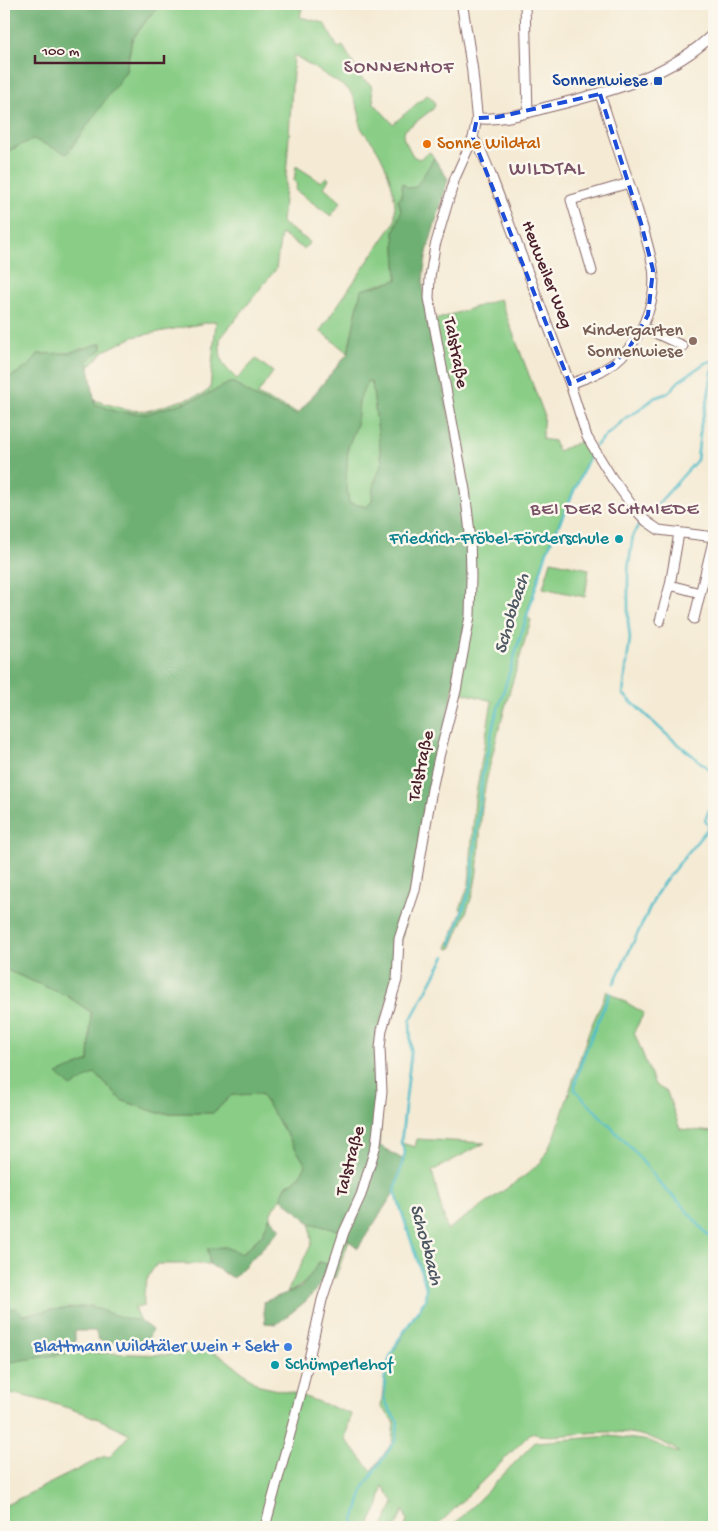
<svg xmlns="http://www.w3.org/2000/svg" width="718" height="1531" font-family="'Gochi Hand',sans-serif">
<style>
.green{fill:#89cd86;stroke:#6a7658}
.forest{fill:#6eb073;stroke:#5c684f;fill-rule:evenodd}
.lines{fill:none;stroke-linecap:round;stroke-linejoin:round}
.stream{stroke:#51beca;stroke-width:2.5}
.minor-casing{stroke:#866666;stroke-width:11}
.tertiary-casing{stroke:#866666;stroke-width:12}
.minor{stroke:#fff;stroke-width:9}
.tertiary{stroke:#fff;stroke-width:10}
.marked{fill:none;stroke:#1d4ed8;stroke-width:4;stroke-dasharray:10 6;stroke-linejoin:round}
.transit-dot{fill:#1a4fb4;stroke:#fbf7ec;stroke-width:2}
.food-dot{fill:#e8710a;stroke:#fbf7ec;stroke-width:2}
.education-dot{fill:#8d6e63;stroke:#fbf7ec;stroke-width:2}
.culture-dot{fill:#0f9aa8;stroke:#fbf7ec;stroke-width:2}
.shop-dot{fill:#3f7fe0;stroke:#fbf7ec;stroke-width:2}
.labels{text-anchor:middle;dominant-baseline:central;stroke-width:5;stroke-linejoin:round;paint-order:stroke}
.transit-label{font-size:18px;fill:#164399;stroke:#fbf7ec;text-anchor:end}
.food-label{font-size:18px;fill:#c56008;stroke:#fbf7ec;text-anchor:start}
.street-label{font-size:18px;fill:#4a1f2b;stroke:#fbf7ec}
.education-label{font-size:18px;fill:#785e54;stroke:#fbf7ec;text-anchor:end}
.culture-label{font-size:18px;fill:#0d838f;stroke:#fbf7ec;text-anchor:end}
.shop-label{font-size:18px;fill:#366cbe;stroke:#fbf7ec;text-anchor:end}
.neighbourhood-label{font-size:19px;letter-spacing:1px;fill:#795268;stroke:#fbf7ec}
.water-label{font-size:19px;font-style:italic;fill:#4c5763;stroke:#fbf7ec}
.quarter-label{font-size:20px;letter-spacing:1px;fill:#795268;stroke:#fbf7ec}
</style>
<rect width="100%" height="100%" fill="#fbf7ec"/>
<filter id="ink" filterUnits="userSpaceOnUse"><feTurbulence type="fractalNoise" baseFrequency=".02" numOctaves="2"/><feDisplacementMap in="SourceGraphic" scale="10" xChannelSelector="R" yChannelSelector="G"/><feConvolveMatrix kernelMatrix="1 2 1 2 8 2 1 2 1" color-interpolation-filters="sRGB"/></filter>
<filter id="wash" filterUnits="userSpaceOnUse"><feTurbulence type="fractalNoise" baseFrequency=".0096" numOctaves="4" result="noise"/><feDisplacementMap in="SourceGraphic" scale="20" xChannelSelector="R" yChannelSelector="G"/><feGaussianBlur stdDeviation="1.12" result="paint"/><feColorMatrix in="noise" values="0 0 0 0 0 0 0 0 0 0 0 0 0 0 0 0 0 1.4 0 .05"/><feComposite in="paint" operator="in"/></filter>
<g filter="url(#wash)">
<rect width="100%" height="100%" fill="#f5ebd5"/>
<path class="green" d="M162,4h141l-3,13 24,6 14,25 5,-2 19,33 9,6 3,18 19,21 34,-29 6,4 2,6 -2,4 -28,21 -2,7 10,19 6,3 11,-7 4,6 -18,30h-8l-5,-5 -2,14 -3,2 3,12 -7,21 3,48 -36,10 -13,63 -28,-22 74,-108c5,-22 -6,-56 -18,-75 -4,-8 -13,-14 -16,-23 -1,-2 0,-5 0,-7 -2,-11 -5,-20 -12,-29l-54,-34 -6,97 -6,71 28,19 -6,7 -23,-15 -5,35 -56,70c0,22 1,25 17,40l19,-20 17,13 -16,23 41,18 -2,2 -41,-18 -21,-14h-4l-30,15 -54,16 -29,-2 -22,-8 -1,-4 33,10 20,1 56,-17 7,-5 6,-68 -83,16 -29,14 -15,16 -1,-7 14,-11v-6l-34,10 -30,1 -8,11 -26,16v-228l95,-46 27,-36 6,-31 20,-27z
M296,166l25,16 5,-5 3,2 -5,8 17,15 -10,14 -36,-26 2,-5 -3,-4z
M500,299l44,115 -2,25 12,2 4,10 26,-11 6,14 -43,97 -20,66 4,3c-16,54 -33,107 -45,162 -8,35 -4,71 -12,106 -5,21 -15,41 -23,61l-4,-1 15,-38 -2,-1 9,-25 6,-85 17,-98 -32,-9 -18,-305 -13,-65z
M367,379l5,4 10,81 -9,22 -1,15 -5,6 -18,-4 -3,-23 2,-33 9,-23 2,-23z
M551,561l38,8 -4,28 -42,-9z
M4,969l63,27 24,16 -2,50 6,11 26,27 37,13h55l19,-18 29,-1 45,71 -8,13 -12,8 -5,12 -8,11 -11,26 -21,19 -16,-7 -17,1 1,16h-52c-11,13 -14,24 -13,42l-10,2 6,13h-7l-25,-7 -16,-8 -41,4 -28,5 -8,-7 -11,1z
M607,991l37,22 -10,19 21,53 12,7 13,37 34,3v395h-262l83,-85 75,-6 40,5 25,11h4c-31,-22 -65,-22 -101,-18 -16,1 -32,4 -47,-1l-95,94h-31l2,-7 -4,-10 -7,17h-13l11,-24 -11,-17 -4,19 -11,22h-364v-21l101,-50 4,1 21,-23c-39,-21 -83,-34 -126,-42v-29l71,-11 88,3 46,-4 14,6 37,29 37,8 54,20 -6,25 27,32 20,-28 2,-22 -13,-14 4,-35 6,-17 34,-55 1,-13 -31,-96 10,-38 -4,-10 14,4 2,-8 68,4 -53,28 15,59 79,-55 15,-13 14,-26 34,-105z
M310,1223l34,9 5,9 -14,37 -10,-4 2,-10 -8,-2c-11,16 -13,24 -32,30l25,-49z"/>
<path class="forest" d="M4,4h158l-10,9 -20,26 -6,32 -59,83 -34,-15 -29,14z
M434,158l14,21c-8,35 -24,68 -25,104 0,10 2,20 4,30 4,25 10,49 15,74 10,48 21,97 25,146 3,40 -1,79 -6,118l-68,329 -14,50 1,116 24,14 -9,31 -37,57 -9,-7 -5,-9 -34,-9 -29,-25 5,-12 12,-8 8,-13 -45,-71 -29,1 -19,18h-55l-37,-13 -26,-27 -24,14 -14,-13 32,-13 2,-49 -24,-16 -63,-27v-588l26,-16 8,-11 30,-1 34,-10v6l-14,11 7,44 22,8 29,2 54,-16 29,-15h5l21,14 42,18 51,-62 13,-63 36,-10 -3,-48 7,-21 -3,-12 3,-2 1,-14 6,5 8,-1zM368,380l4,3 10,81 -9,22 -1,15 -5,6 -18,-4 -3,-23 2,-33 9,-23 2,-23z
M270,1217l11,12 -48,49 -24,-14 -1,-16 17,-1 17,7 20,-19z
M319,1262l8,2c-6,31 -27,41 -50,60l-12,-1 -2,-21 37,-14 8,-9z
M92,1306c16,8 29,11 47,15 4,1 9,6 13,9l-7,16 -46,-6 -4,-9h-20v21l-71,11v-54l12,-1 7,7 28,-5z"/>
<g class="lines">
<path class="stream" d="M596,446l4,-5 27,-24 11,-6 16,-13 14,-5 11,-12 26,-18 9,-3
M646,515l11,-10 40,-45 4,-36 7,-26 6,-38
M639,524l-6,11 -5,35v51l2,17 -7,56 43,40 48,39
M451,944l20,-57 11,-110 12,-55 53,-171 45,-100
M614,983l42,-88 8,-13 45,-55 -4,-7 9,-22
M610,993c-8,19 -37,81 -35,97l59,61 28,35 16,15 36,41
M352,1527l12,-40 32,-48 2,-17 -9,-13 -5,-11 1,-26 6,-17 7,-14 27,-41 1,-13 -31,-96 10,-39 -4,-9 10,-90 -1,-32 35,-65"/>
</g>
</g>
<g filter="url(#ink)">
<g class="lines">
<defs>
<path id="minor" d="M525,4l3,108
M473,138l7,10 10,24 80,212 17,53 25,41 22,30 12,13 13,9 55,7 -20,82
M592,271l-21,-71 58,-17
M642,327l41,19
M570,384c14,-5 28,-10 41,-19 28,-19 47,-63 42,-97 -4,-24 -13,-49 -20,-73 -11,-34 -22,-67 -33,-101
M670,585l30,8
M660,621l10,-36 9,-52
M265,1527l38,-141 19,-86 22,-68 17,-37 15,-50 6,-53 -2,-44 2,-18 15,-50 2,-41 16,-49 17,-101 7,-32 17,-66 14,-75 1,-39 -1,-44 -5,-43 -36,-192 1,-21 5,-31 20,-68 18,-40 4,-20"/>
<path id="tertiary" d="M462,4l10,64 5,50c23,3 49,-5 71,-11 57,-14 124,-31 166,-74"/>
</defs>
<use href="#minor" class="minor-casing"/>
<use href="#tertiary" class="tertiary-casing"/>
<use href="#minor" class="minor"/>
<use href="#tertiary" class="tertiary"/>
</g>
</g>
<path class="marked" d="M600,94l41,129 12,47 -5,45 -19,33 -17,17 -42,19 -97,-246 4,-20 21,-1z"/>
<rect class="transit-dot" x="653" y="76" width="10" height="10" rx="2.5"/>
<circle class="food-dot" cx="427" cy="144" r="5"/>
<circle class="education-dot" cx="693" cy="341" r="5"/>
<g class="culture-dot">
<circle cx="619" cy="539" r="5"/>
<circle cx="275" cy="1365" r="5"/>
</g>
<circle class="shop-dot" cx="288" cy="1347" r="5"/>
<g class="labels">
<g class="transit-label">
<text x="648" y="81">Sonnenwiese</text>
</g>
<g class="food-label">
<text x="437" y="144">Sonne Wildtal</text>
</g>
<g class="street-label">
<text transform="translate(546 275) rotate(69)">Heuweiler Weg</text>
<text transform="translate(455 353) rotate(79)">Talstraße</text>
<text transform="translate(422 766) rotate(-78)">Talstraße</text>
<text transform="translate(351 1161) rotate(-75)">Talstraße</text>
</g>
<g class="education-label">
<text x="683" y="331">Kindergarten<tspan x="683" dy="21">Sonnenwiese</tspan></text>
</g>
<g class="culture-label">
<text x="609" y="539">Friedrich-Fröbel-Förderschule</text>
<text x="285" y="1365" text-anchor="start">Schümperlehof</text>
</g>
<g class="shop-label">
<text x="278" y="1347">Blattmann Wildtäler Wein + Sekt</text>
</g>
<g class="neighbourhood-label">
<text x="399" y="68">SONNENHOF</text>
<text x="615" y="510">BEI DER SCHMIEDE</text>
</g>
<g class="water-label">
<text transform="translate(513 614) rotate(-73)">Schobbach</text>
<text transform="translate(425 1245) rotate(75)">Schobbach</text>
</g>
<g class="quarter-label">
<text x="547" y="170">WILDTAL</text>
</g>
</g>
<rect width="718" height="1531" fill="none" stroke="#fbf7ec" stroke-width="20"/>
<path d="M35 55v8h129v-8" fill="none" stroke="#4a1f2b" stroke-width="2.5"/>
<text x="42" y="55" font-size="15" fill="#4a1f2b" stroke="#fbf7ec" stroke-width="4" paint-order="stroke">100 m</text>
</svg>
